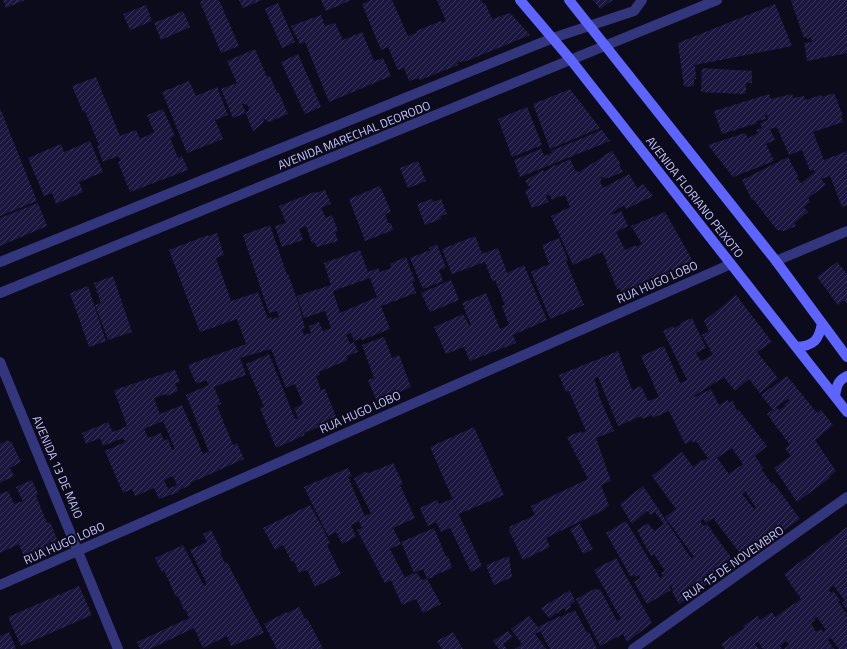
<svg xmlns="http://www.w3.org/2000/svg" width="847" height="649" font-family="'Titillium Web',sans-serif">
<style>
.building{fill:url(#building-hatch);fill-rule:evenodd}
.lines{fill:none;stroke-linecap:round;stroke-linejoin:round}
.street{stroke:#34367d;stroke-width:10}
.secondary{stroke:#5d64ff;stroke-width:10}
.labels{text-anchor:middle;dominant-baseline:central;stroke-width:4;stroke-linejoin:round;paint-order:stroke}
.street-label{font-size:12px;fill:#c8c6ff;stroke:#0c0b1c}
</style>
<defs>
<pattern id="building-hatch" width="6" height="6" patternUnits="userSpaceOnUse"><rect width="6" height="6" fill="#1b163e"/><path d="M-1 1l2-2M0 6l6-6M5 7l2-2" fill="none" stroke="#3b365b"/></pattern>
</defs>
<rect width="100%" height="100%" fill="#0c0b1c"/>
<path class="building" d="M3,0h22l-19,8z
M204,0h15l20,46 -18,7 -21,-51z
M239,0h23l-19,8z
M321,0h30l-25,11z
M371,0h21l16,36 9,-3 -1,-2 25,-10 1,2 4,-2 -9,-21h44l2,4 2,-1 7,16 18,-6 20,22 -66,27 -1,-1 -6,2 1,2 -38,15 -1,-2 -10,3 -5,-13 -6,2 -10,-23 -7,3 -19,-46z
M593,0h20l-13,9z
M792,0h55v53l-40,8 -3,-18 8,-1 -1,-5 -4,2 -1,-2 -2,1 -13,-37z
M278,3l17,39 -13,6 -17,-39z
M775,4l17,42 -97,19 1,14h-2v7l-10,1 -6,-44z
M146,5l6,16 -22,9 -7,-16z
M183,11l7,16 -29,13 -7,-17z
M321,15l4,11 10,-3 8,17 19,-8 12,29 9,-3 8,18 -62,26 -24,-60 -5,2 -9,-18z
M255,49l12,28 3,-1 7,17h2l9,21 -19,8 -5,-3 -1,4 -10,8 -7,-17 3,-5 -1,-4 -3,-1h-3l4,9 -13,5 -12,-29 16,-6 -10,-22z
M298,54l23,53 -16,7 -24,-52z
M702,68l50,3v12h-6v10l-4,1 -41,-2z
M96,77l24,59 16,-6 4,9 14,-7 -7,-17 16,-6 12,27 -5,2 8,20 4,-2 6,14 -58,22 -12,-30 3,-1 -3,-5 -15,6 -6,-16 2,-1 -14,-34 -2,1 -11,-26z
M189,81l7,15 21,-9 11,28 -13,5 8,19 -36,14 -25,-61z
M570,89l30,39 -50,21 -17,-45z
M834,93l9,23h-2l2,6 -30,10 11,28 23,-9v54l-5,2 -12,-31 -9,3 5,6 -18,13 2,4 -6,5 4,5 -14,11 2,3 -12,5 -7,-1 -24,-31 -1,1 -10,-20 46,-23 10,19 -2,1 5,6 14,-11 -1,-2 -4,1 -8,-21 -13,5 -12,-28 -7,2 5,11 -9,4 8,17 -41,16 -25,-32 37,-12 3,5 10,-5 -2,-3 6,-2 -2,-5 8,-3 -1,-6 -2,1 1,4 -10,2 1,2 -35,11 -8,-23 55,-17 2,5 21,-5 1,4 11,-2 1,4 16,-5 1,2z
M527,107l15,38 -30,12 -14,-38z
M0,108l37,93 -37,15z
M602,130l8,11 -90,36 -6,-17 27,-11 3,7 8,-3 -1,-2z
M90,141l13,31 -24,10 4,10 -27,12 -4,-11 -8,3 -16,-38 33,-14 3,8z
M612,151l9,13 -2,1 4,7 -18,7 -2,-2 -2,1 1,2 -2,1 3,7 26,-14 8,14 6,-4 10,12 -27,13 -2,-4 -12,8v2l9,-4 7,15 -12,6 9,18 11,-5v2l6,-3 -11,-18 34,-14 29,51 -72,31 -3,-6 -2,1 -11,-27 1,-1 -5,-9 -29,13 -22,-49 19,-9 -5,-12 -4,2 -1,-1 -8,4 -3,-6 -3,3 3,5 -17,6 -7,-17 5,-3 -5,-7 18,-11 1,2 11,-7 1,1 14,-7 5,11h-1l5,2z
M418,161l8,20 -18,7 -8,-20z
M380,186l11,26 -6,2 3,9h3l2,7 -28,11 -16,-42z
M325,190l6,14 -10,4 5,10 6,-3 6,16 -3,1 3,9 -21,6 -3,-5 -2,1 -6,-17 -7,3 4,11 -21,7 -7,-21 11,-3 -7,-17 35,-14 1,1z
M432,199l1,3 8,-3 6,15 -7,2 1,3 -16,6 -8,-21z
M38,203l9,23 -47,20v-28z
M270,225l17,50 1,-1 10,28 7,26 -3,1 2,6 7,-2 -2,-7 10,-4 4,9 8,-3 -6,-17 -21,7 -7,-22 34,-11 -7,-22 36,-13 8,22 10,-4 2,4 11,-4 -1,-4 16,-7 9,24 -3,1 4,11 -35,13 9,23 -28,11 -1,-2 -7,3 -3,-8 -5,2 4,9 4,-2 4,10 -12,4 2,4 -29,12 1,3 -4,1 5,14 4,-1 12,30 -33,14 1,2 -29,13 -16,-40 4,-1 -18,-43 23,-10 26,65 3,-1 -4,-10 9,-4 -8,-20 -9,4 -15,-39 -31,9 6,17 -32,12 7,17 -4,2 16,39 4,-2 7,16 -54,24 1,2 -12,5v2l-20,7 -5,-11 -19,8 -3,-7 -9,4 -18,-42 20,-9 -2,-4 -20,8 -3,-8 -14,6 -4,-11 26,-11 5,10 14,-6 -13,-36 61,-20 5,12 -5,1 3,8 -11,5 -1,-2 -12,4 5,14 1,2 22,-9 21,49 6,-2 -23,-57 23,-10 -3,-5 -10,4 -8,-19 58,-21 -9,-25 -37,13 -31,-82 39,-15v1l9,-3 7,22 -8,3 15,43 27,-9 10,27 3,-2 1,2 7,-2 -2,-6 -8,2 -26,-78zM370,278l7,19 -37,16 -7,-22zM163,421l12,28 -3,1 -4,-11 -4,2 -3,-8 -13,5 -4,-9zM173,476l4,9 -9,4 -4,-9z
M475,236l7,18 16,-6 9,25 17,-8 23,55 -34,15 3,8 -46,18 -6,-14 -18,7 -12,-27 29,-13 6,11h2l-9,-22 24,-10 14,36 9,-4 -7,-19 3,-1 -10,-25 -3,1 -7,-19 -33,12 -10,-25z
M559,238l9,22 -2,1 18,44 -34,14 -19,-47 18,-8 -7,-19z
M437,244l9,24 -7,2 4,11 -20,8 -13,-31 20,-8 -1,-2z
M837,262l10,12v30l-3,-4 -6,5 -21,-28z
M113,276l19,56 -24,8 -13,-35 6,-2 -7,-20z
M451,280l8,20 -29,12 -9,-19z
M88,286l18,55 -17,6 -19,-54z
M736,295l36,47 -15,10 21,26 -18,15 -11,-14 -14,12 -11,-14 -30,19 1,1 16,-8 8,16 9,-5 1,3 4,-2 4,10 2,-1 28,36 -12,10 8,12 -2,1 11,15 1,-2 27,37 -54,38 -1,-1 -2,1 -30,-39 -7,5 -3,-4 -3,3 4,4 3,-2 28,39 -56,41 -7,-13 1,-1 -2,-5 -2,1 2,4 -24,14 -13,-22 6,-4 -1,-3 -3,2 -2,-2 -3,2 -25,-44 20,-12 34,57 3,-2 -2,-3 4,-2 -11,-17 -3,2 -14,-26 11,-7 6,8 10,-7 -9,-12 -4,3 -4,-4 -15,13 -12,-20 23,-18 48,72 3,-1 -29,-40 11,-8 -24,-33 30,-24 11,15 9,-7 1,1 5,-3 -12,-17 -3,2 -1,-3 -7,4 -16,-33 -16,7 -1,-3 -10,4 -1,-3 -23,10 -20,-49 -4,1 5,15 -1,1 16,37 -18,7 15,43 -10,4 8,21 -4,2 1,1 -60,29 4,9 -27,13 -14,-30 1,-1 -1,-2 26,-12 -4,-9 57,-27 -21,-42 14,-6v2l5,-2 -17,-40 -3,1 -7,-17 59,-24 14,39 9,-4 7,15 11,-4 -18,-41 23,-10 16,37 7,-3 -24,-49 10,-5 1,2 6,-3v-2l12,-5 14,30 -10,5 5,8 12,-6 -11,-20 7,-4 -5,-10zM732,448l11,16 -14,10 -12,-16zM745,491l11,17 -2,1 -12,-15z
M384,337l8,21 7,-3 12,32 -34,15 -9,-22 6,-2 -12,-33z
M787,376l30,37 4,-3 12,15 -18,15 21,31 -7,6 1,1 -33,24 -23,-34 17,-12 -6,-8 5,-3 -23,-31 6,-4 -12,-15zM788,399l2,1 -6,5 1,1 -6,4 -3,-3z
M474,427l30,68 -45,19 -29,-67z
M8,440l1,2 2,-1 10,21 -11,6 4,8 -14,7v-39z
M393,463l10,21 -3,1 15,33 -22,10 8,16 -11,5 15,29 8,-5 2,3 -1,-1 3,-2 5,7 5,-2 -4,-9 -9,4 -13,-31 33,-14 12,29 2,-1 4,12 -19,8 1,1 -7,2 14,25 -18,9 -7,-14 -14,6 -11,-25 -6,3 -28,-53 5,-2 -3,-7 -8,4 5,12 -14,7 -6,-12 -8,4 -24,-49 44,-19 4,8 -4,1 18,42 -1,-3 6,-3 -17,-34 10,-7 5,1z
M32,480l6,14 -2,2 11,27 3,-1 9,22 -34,15 -6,-15 -19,9v-59l8,-3 6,13 9,-3 -7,-14z
M452,499l30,67 -11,6 -21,-44 -9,4 -5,-10 -8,4 -8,-18 17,-8 2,4z
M310,505l15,27h-1l6,11 -3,2 14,29 -26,13 -8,-17 -8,3 -5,-12 -2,1 -9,-17 -8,5 -12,-22z
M580,524l13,25 -10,5 -13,-25z
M847,527v83l-5,-7 3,-2 -12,-16 -4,5 2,3 2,-2 7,9 -2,2 9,12v35h-8l-8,-11 -3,2 6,9h-50l5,-4 -3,-4 -6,5 2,3h-19l-5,-7 -3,2 4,5h-34l-4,-5 23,-16 -1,-2 15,-10 2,4 12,-8 3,5 26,-18 -17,-25zM817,617l9,13 -3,2 -2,-3 -5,3 -5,-9 4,-3 -1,-1z
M211,530l11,22 -2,1 5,10 2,-1 37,71 -33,13 -4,-10 -24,12 -9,-20 -44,21h-10l-3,-7 52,-24 -3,-8h-2l-6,-14 -2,1 -12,-27 -2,2 -7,-14 28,-13 21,41 3,-2 -17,-34 17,-8 -4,-8z
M509,556l3,21 -18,8 -8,-20z
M616,558l36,65 -25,19 -4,-8 -23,12 -24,-47 20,-11 2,2 2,-1 17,32 4,-2 -27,-49z
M79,586l13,29 -71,31 -13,-29z
M570,590l5,11 -5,4 1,2 -5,4 -2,-3 -14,10 -2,-1 -7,-9z
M299,607l6,12 2,-1 16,31h-46l-13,-25 22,-12 1,1z
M575,610l12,23 2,-1 8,17h-47l-10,-18 -5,3 11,15h-31l7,-5 -11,-15 18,-13 9,11 22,-11 1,1z
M508,631l5,6 -10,7 4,5h-8l-6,-8z
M9,632l7,17h-16v-13z
M453,632l10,17h-21l-5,-8z"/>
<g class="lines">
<path class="street" d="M776,261l71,-30
M0,262l553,-224 81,-27 8,-11
M0,293l717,-293
M0,362l118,287
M0,585l731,-321
M633,649l214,-152"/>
<path class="secondary" d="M520,0l51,60 276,352
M569,0l207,261 71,96
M796,347c18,-1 23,-7 26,-24
M835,396c2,-10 2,-15 12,-20"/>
</g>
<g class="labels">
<g class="street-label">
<text transform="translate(354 135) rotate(-22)">AVENIDA MARECHAL DEORODO</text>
<text transform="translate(695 197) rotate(52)">AVENIDA FLORIANO PEIXOTO</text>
<text transform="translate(657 282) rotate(-24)">RUA HUGO LOBO</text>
<text transform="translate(360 412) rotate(-24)">RUA HUGO LOBO</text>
<text transform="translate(58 467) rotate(67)">AVENIDA 13 DE MAIO</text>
<text transform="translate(64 543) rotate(-24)">RUA HUGO LOBO</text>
<text transform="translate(733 563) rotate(-35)">RUA 15 DE NOVEMBRO</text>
</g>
</g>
</svg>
